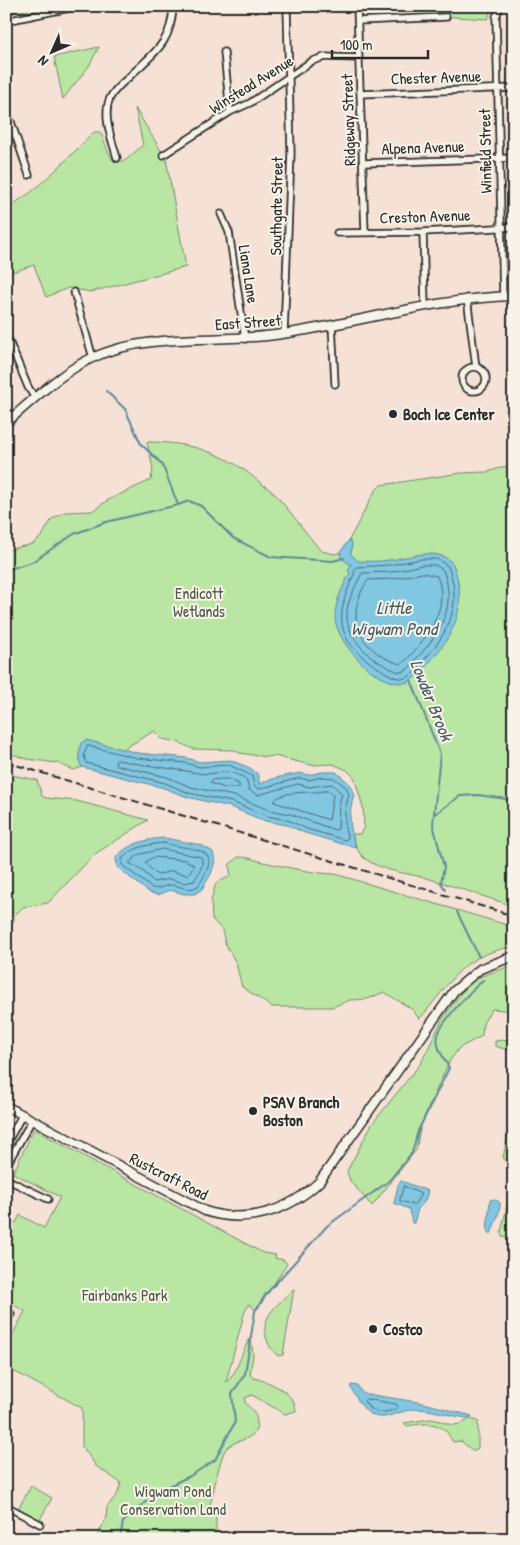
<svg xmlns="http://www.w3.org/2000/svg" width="520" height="1545" font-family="'Patrick Hand',sans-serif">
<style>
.green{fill:#bae6a4;stroke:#728868}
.water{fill:#81c7e2;stroke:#5f8999}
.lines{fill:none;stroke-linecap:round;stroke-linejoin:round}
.shore{stroke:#4d6974;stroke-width:1}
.stream{stroke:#5f8999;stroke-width:2}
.minor-casing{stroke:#2b2b2b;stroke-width:9}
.secondary-casing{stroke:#2b2b2b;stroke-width:11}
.minor{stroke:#f7f3e8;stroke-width:5.5}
.secondary{stroke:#f7f3e8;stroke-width:8}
.rail{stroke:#2b2b2b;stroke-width:2;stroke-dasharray:8 4;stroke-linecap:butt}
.poi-dot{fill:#2b2b2b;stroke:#f7f3e8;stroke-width:2}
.labels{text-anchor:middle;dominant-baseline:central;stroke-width:4;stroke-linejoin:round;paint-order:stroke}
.street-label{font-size:16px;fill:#2b2b2b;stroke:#f7f3e8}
.poi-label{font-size:16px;font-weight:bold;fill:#2b2b2b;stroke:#f7f3e8;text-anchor:start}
.park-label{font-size:16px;fill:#4f5a49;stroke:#f7f3e8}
.water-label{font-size:18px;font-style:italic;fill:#455a62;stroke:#f7f3e8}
</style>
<rect width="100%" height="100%" fill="#f6e1d6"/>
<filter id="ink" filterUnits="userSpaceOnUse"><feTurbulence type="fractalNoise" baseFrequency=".02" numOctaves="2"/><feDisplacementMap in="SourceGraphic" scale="10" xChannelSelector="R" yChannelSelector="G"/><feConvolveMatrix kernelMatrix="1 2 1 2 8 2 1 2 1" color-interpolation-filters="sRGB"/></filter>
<g filter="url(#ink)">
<path class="green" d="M11,6h23v2l-21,5z
M423,6h67l2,2 -4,11 -65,-4z
M99,47l-10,19 -26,33 -9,-42z
M135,108l31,51 20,108 -95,25 -23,-4 -22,9 -12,-32 -28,9v-65l24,-16 27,-24 37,-37h6c6,10 7,24 16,31l10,-3 17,-15z
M147,442c41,0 78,10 110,38 5,5 13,9 18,14 16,18 30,38 46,57l14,3 15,-5 2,-5 -3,-4 26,-49 6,-6 80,-12 27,-1 21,-7 5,5v436c-28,-8 -56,-19 -84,-27 -21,-6 -48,-7 -66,-21 -7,-6 -9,-15 -12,-24h8l4,-7 -1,-20 -9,-30 -7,-7 -14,-6 -22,1 -37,-9 -7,1 -28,-4 -4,-3 -42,-1 -15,-7 -16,-3 -8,-8 -46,27 -34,12 -17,-7 -30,-4 -21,-7v-202l27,-6 9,-8 10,-17 13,-7 27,-1 18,-12 41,-19 2,-12z
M6,774l31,6 5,16 4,2 31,3 71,19 -53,34 -47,49 -25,4 -9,9v5l-8,5z
M238,857c13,0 18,4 30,6 22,5 44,10 67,11l179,53v19c-40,9 -50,17 -75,49 -7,8 -12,17 -20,24l-6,-9 -29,-18 -16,7 -18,1 -18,7h-60l-30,-20 -6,-24 -11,-20 -3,-13 -10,-11 -1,-18 5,-18 15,-7 -2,-11z
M514,965v48l-10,-3 -12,-1 -9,14 -1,13 -23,12 -10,14 -28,62 -5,26 -44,56 -22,-25 -3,-10 25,-47 49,-61 22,-45 18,-25 15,-15z
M510,1039l4,1v12l-19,-6v-5z
M34,1129l229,124 13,2 -1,3 9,2 3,4 -28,43 -3,3 -7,-6 -5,10 -18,68c10,-5 16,-33 25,-45l2,19 -3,18 3,4c16,3 42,14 43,33l-11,3 -33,-19 -7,3v5c7,6 12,11 12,20 0,21 -26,14 -33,29 -7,18 -10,39 -15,57l7,8v22h-121l11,-20 1,-12 11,-14 3,-10 -25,-17 -14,-20v-38l-76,-41v-26l3,1 16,-31 -19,-10v-83l10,5 4,-8 24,13 16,-31 -47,-24z
M508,1134l6,8v33l-3,-9 -8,-8z
M514,1195v36l-8,6 -4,-1 -1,-4 6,-26z
M294,1289l-11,66 -5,1c-5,-4 -9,-10 -11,-16 -9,-22 12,-37 27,-51z
M430,1419c19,2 21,12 40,0l8,2v27l-5,3 -12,-10 -8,1c-3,-3 -4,-8 -7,-11 -10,-10 -26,-7 -39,-5l-3,-3z
M31,1486l21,12 -13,23 -21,-12z"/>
<path class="water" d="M349,540l3,3 -1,11 7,7c10,0 21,1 31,-1 20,-2 48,-15 64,4 14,37 5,64 -19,93 -8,9 -15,18 -25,25 -28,8 -67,-33 -73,-58 -4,-17 6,-36 14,-51l-2,-3 3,-5 -10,-7 -1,-6z
M86,740l52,13 49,5 13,4 30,-2 20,8 9,7v9l16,-6 25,-5 8,2 14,-3h14l14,12 4,10c-6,25 -5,30 2,54l-51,-15 -18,-8 -22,-4 -35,-14 -43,-10 -23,-9 -82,-21c-5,-8 -3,-15 -1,-24z
M165,838l36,7 12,7 2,9 -4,13 -9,15 -7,5h-11l-14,-4 -12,5 -8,-2 -33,-26 -1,-10c13,-14 31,-18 49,-19z
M401,1181l27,10 -3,10 -7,8 -4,14h-2l-3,-14 -15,-6 4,-18z
M495,1199l5,4c1,8 -6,22 -9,31l-4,-3 3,-31z
M351,1385l7,1 2,5 6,3 58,9 48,13 -3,2c-17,-1 -33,-8 -50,-9 -9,0 -18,3 -27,6 -23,9 -33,-12 -42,-29z"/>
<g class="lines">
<path class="shore" d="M422,559h15l11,7c15,38 1,66 -24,94 -5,6 -11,16 -19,18 -10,2 -20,-6 -28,-11 -40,-25 -43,-49 -24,-90 2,-4 1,-7 3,-10l34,-2z
M422,565h13l8,5c14,36 -2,62 -26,88 -5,6 -9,14 -18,14 -26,-9 -59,-36 -51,-67 3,-11 9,-22 14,-32l29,-1z
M423,573l14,3c11,27 -3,51 -20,72 -5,5 -10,13 -17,16 -41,-13 -57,-47 -32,-84l23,-1z
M88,746l49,12 49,5 13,4 30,-2 23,11 2,10 5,3 40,-11 10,2 13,-3 12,1 12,9 3,7 -4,16v20l3,8 -3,2 -38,-11 -19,-9 -21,-4 -35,-14 -43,-9 -24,-10 -79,-20 -2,-8z
M118,760c26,6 53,8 80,13 19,4 25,-8 48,6l3,11 9,5 40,-11 11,3 23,-3 10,10 -3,10 -1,25 -3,1 -45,-16 -21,-4 -35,-14 -43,-9 -24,-10 -51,-12 -1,-3z
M227,779l12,5v4h-14l-15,-5 2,-3z
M324,791h5l4,4 -4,25 -55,-18c8,-13 35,-8 50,-11z
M164,843c28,9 63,0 34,43 -10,6 -16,0 -27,-1 -7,0 -12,5 -19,3l-30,-23v-6c11,-12 27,-15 42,-16z
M163,849l38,8c4,8 -3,17 -7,24l-9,2 -16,-4 -15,3 -12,-12 -13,-7 9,-8z
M154,857l31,3 9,5 -6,10 -17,-4 -14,4 -12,-12z
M404,1186l17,8 -7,11 -14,-4z
M366,1399l30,5 2,3c-11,8 -27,7 -34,-6z"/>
<path class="stream" d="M178,505l11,-4 12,5 32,32 38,19 62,4 11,-3
M6,570l26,-8 42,-28 32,-12 72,-17 -16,-41 -21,-20 -16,-35 -19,-18
M411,680l29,74 -7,70 11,43 -3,16 4,6
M435,814l25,-18 18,-1 36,5
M457,912l22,45
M120,1539l3,-17 35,-31 32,-15 25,-16 20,-38 -3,-28 13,-20 10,-63 11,-17 61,-68 62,-45 23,-28 6,-22 31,-63c-5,-10 -14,-21 -11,-33 4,-15 34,-45 45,-55"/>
<defs>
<path id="minor" d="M357,6l8,226
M500,6l-4,11 7,280
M6,21l73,-15
M358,21l88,-4
M224,52l6,60
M360,94l154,-6
M6,107l23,68
M163,155l67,-43 20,-9 62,-42 13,-4 34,1
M117,158c-5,-18 -15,-42 -7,-60 4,-8 12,-15 18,-20 25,-25 44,-34 45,-72
M364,163l150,-5
M221,214l8,18 16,107
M423,232l2,74
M337,233l86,-1 91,-5
M74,292l19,66
M467,298l9,69
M332,324l3,60
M6,334l22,53 7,11
M284,334l7,-181 -4,-144
M462 379a12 12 0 1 1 24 0a12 12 0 1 1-24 0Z
M6,1145l16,-30
M6,1166l26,-46
M6,1179l42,20
M6,1312l5,2
M6,1440v4
M6,1506l34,18"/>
<path id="secondary" d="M6,423c27,-23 55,-51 88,-66 59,-26 126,-13 188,-23 77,-11 153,-36 232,-38
M6,1106l199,105c42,14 83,0 114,-29l135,-191 26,-22 34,-13"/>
</defs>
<use href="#minor" class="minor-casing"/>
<use href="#secondary" class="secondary-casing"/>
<use href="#minor" class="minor"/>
<use href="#secondary" class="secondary"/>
<path class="rail" d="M6,762l508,154"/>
</g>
</g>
<g class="poi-dot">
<circle cx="393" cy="414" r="5"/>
<circle cx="253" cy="1111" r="5"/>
<circle cx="373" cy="1329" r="5"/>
</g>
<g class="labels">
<g class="street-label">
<text transform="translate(436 77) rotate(-2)">Chester Avenue</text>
<text transform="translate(251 84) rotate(-32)">Winstead Avenue</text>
<text transform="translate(348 120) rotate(-92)">Ridgeway Street</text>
<text transform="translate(423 147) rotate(-2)">Alpena Avenue</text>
<text transform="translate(485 151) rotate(-91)">Winfield Street</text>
<text transform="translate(276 206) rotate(-89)">Southgate Street</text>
<text transform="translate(425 216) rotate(-2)">Creston Avenue</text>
<text transform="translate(249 274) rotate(81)">Liana Lane</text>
<text transform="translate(248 322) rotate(-4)">East Street</text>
<text transform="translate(169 1176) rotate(27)">Rustcraft Road</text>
</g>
<g class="poi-label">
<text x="403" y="414">Boch Ice Center</text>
<text x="263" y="1102">PSAV Branch<tspan x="263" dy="18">Boston</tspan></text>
<text x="383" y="1329">Costco</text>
</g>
<g class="park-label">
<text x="199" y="593">Endicott<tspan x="199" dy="18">Wetlands</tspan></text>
<text x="125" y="1295">Fairbanks Park</text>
<text x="173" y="1491">Wigwam Pond<tspan x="173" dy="18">Conservation Land</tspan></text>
</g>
<g class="water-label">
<text x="394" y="607">Little<tspan x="394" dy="21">Wigwam Pond</tspan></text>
<text transform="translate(432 700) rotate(68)">Lowder Brook</text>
</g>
</g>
<rect width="520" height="1545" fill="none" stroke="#f7f3e8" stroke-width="25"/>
<rect x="12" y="12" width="495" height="1520" fill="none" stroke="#2b2b2b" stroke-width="2" filter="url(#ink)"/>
<g transform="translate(52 52) rotate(225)" stroke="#f7f3e8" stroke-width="4" paint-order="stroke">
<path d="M0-4L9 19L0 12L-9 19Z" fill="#2b2b2b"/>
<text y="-8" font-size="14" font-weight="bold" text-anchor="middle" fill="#2b2b2b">N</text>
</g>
<path d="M332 50v8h96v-8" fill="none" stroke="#2b2b2b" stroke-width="2.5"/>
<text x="340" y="50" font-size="15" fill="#2b2b2b" stroke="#f7f3e8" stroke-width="4" paint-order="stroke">100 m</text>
</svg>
